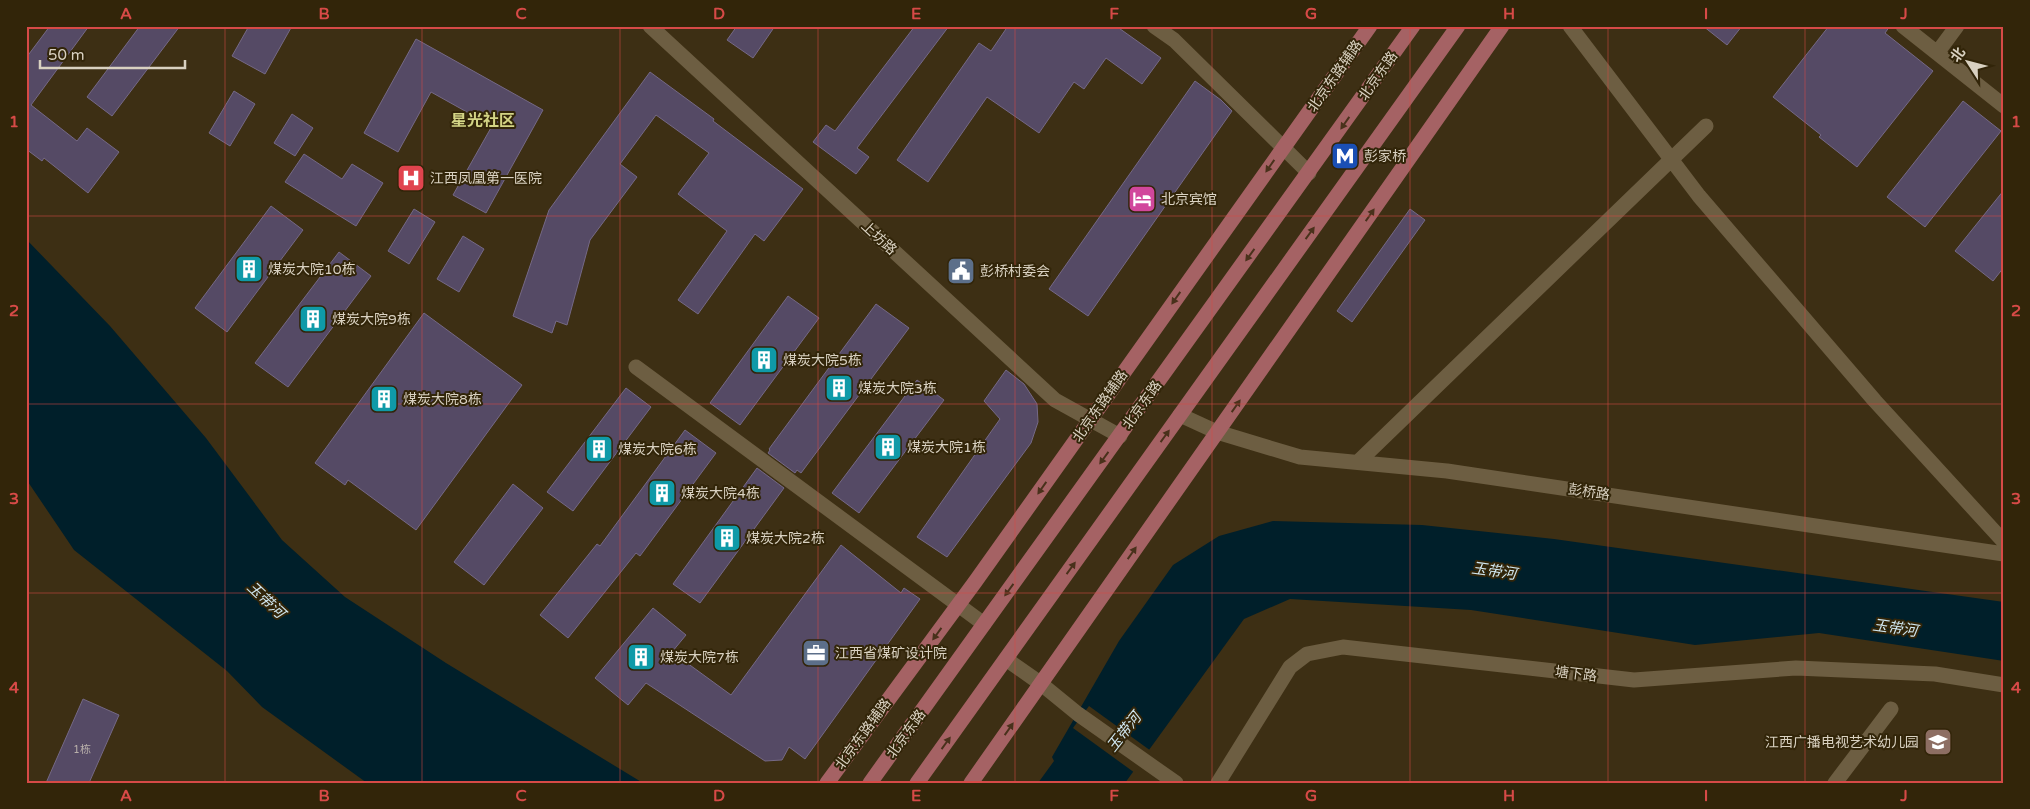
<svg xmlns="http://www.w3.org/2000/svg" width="2030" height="809" font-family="'Varela Round','Noto Sans SC',sans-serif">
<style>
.water{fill:#001f2a}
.pier{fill:#3d2f14}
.building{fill:#554a65;stroke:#756986}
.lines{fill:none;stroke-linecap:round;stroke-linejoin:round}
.minor{stroke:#6d5e42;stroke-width:15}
.major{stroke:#a56264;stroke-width:15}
.oneway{fill:#49311b}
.grid{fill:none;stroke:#d74a47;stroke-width:1;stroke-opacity:0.55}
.labels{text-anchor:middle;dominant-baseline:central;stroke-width:4;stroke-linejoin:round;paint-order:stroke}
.number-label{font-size:11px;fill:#b8afaa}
.street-label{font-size:14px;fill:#d9d1c1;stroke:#322509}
.poi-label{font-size:14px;fill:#d9d1c1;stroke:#322509;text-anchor:start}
.water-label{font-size:15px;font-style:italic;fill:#d0e7f1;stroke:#322509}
.quarter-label{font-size:16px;font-weight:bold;fill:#d3d485;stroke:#322509}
.neatline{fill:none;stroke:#d74a47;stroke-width:2}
.grid-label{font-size:16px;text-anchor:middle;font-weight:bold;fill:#d74a47}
</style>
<rect width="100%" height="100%" fill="#3d2f14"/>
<path class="water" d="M26,239l84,87 96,112 76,102 63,57 101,66 197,120h-276l-105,-76 -35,-36 -153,-121 -48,-71z
M1273,521l149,4 132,14 450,63v59l-185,-28 -124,12 -224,-35 -181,-11 -46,20 -119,164h-87l16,-22 -2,-4 67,-116 54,-76 46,-29z"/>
<path class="pier" d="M1089,706l62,45 -16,22 -62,-45z"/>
<path class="building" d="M50,26h39l-58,79 46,36 10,-13 32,24 -31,41 -44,-35 -2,3 -16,-12v-91z
M140,26h40l-68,90 -25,-19z
M249,26h43l-27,48 -33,-18z
M737,26h38l-22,32 -26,-18z
M915,26h34l-92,122 12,9 -13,17 -43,-32 13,-17 9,6z
M1008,26h108l45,32 -19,26 -36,-26 -22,31 -10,-7 -35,51 -52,-36 -59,85 -31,-22 82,-117 12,8z
M1703,26h39l-15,19z
M1829,26h61l-5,7 48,38 -76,96 -38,-30 2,-2 -48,-38z
M416,39l127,71 -57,103 -33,-18 39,-69 -61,-34 -33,60 -34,-19z
M650,72l64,47 -1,2 90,68 -39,52 -9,-7 -57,80 -20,-14 49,-69 -49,-37 31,-41 -53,-38 -36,49 17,13 -47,63 -23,85 -11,-4 -4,12 -39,-17 36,-106z
M1195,81l26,19 11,11 -144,205 -39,-27z
M234,91l21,13 -25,42 -21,-13z
M1963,101l38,30 -76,96 -38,-30z
M292,114l21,14 -18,28 -21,-13z
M304,154l38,25 10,-15 31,19 -27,43 -71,-44z
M2004,190v77l-11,14 -38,-30z
M271,206l32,24 -76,102 -32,-24z
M414,209l21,13 -26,42 -21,-13z
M1410,209l15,11 -73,102 -15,-11z
M463,236l21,13 -25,43 -22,-13z
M339,252l32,24 -83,111 -33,-24z
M788,296l31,22 -79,107 -30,-22z
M876,304l33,24 -108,145 -4,-3 -2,3 -27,-20 2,-3 -1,-1z
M424,313l98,72 -106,145 -68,-50 -3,5 -30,-22z
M1006,370l18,14 13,20 1,18 -7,21 -84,114 -30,-20 83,-118 -16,-18z
M917,380l27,20 -85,113 -27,-20z
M626,388l25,19 -78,104 -26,-19z
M685,430l31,23 -76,103 -4,-3 -68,85 -28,-23 57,-71 3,2z
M757,468l27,20 -84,115 -27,-19z
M513,484l30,24 -59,77 -30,-23z
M841,545l60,48 3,-5 16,11 -115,160 -16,-12 -7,13 -17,1 -119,-78 -18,22 -33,-27 58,-70 33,27 -14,17 59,43z
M83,699l36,16 -30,68h-43z"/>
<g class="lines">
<path class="minor" d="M650,26l405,374 65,36
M1154,26l20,14 135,133
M1570,26l129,170 176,205 129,141
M1903,26l101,80
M1937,53l20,-27
M636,367l348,257
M1180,415l37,17 83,25 147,14 557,83
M1358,462l348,-336
M1006,659l34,24 38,31 98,69
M1218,783l72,-116 17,-13 36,-7 291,33 162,-12 139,6 69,11
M1835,783l56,-74"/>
<path class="major" d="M827,783l148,-201 395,-556
M870,783l543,-757
M917,783l541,-757
M971,783l531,-757"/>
</g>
<defs><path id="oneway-solid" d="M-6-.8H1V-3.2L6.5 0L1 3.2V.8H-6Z" transform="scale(1.25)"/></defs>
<g class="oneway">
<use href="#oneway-solid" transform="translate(1345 123) rotate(125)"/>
<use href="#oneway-solid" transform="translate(1270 166) rotate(125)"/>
<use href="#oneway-solid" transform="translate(1370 215) rotate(-55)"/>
<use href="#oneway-solid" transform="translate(1310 233) rotate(-54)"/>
<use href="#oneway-solid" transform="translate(1250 255) rotate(126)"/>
<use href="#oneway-solid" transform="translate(1176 298) rotate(125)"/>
<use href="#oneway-solid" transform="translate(1236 406) rotate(-55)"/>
<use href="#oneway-solid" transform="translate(1165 436) rotate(-54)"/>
<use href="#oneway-solid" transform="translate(1104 458) rotate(126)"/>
<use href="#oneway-solid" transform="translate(1042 488) rotate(125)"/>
<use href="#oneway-solid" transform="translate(1132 553) rotate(-55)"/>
<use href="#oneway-solid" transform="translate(1071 568) rotate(-54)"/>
<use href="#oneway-solid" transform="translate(1009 590) rotate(126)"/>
<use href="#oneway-solid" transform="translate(937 634) rotate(126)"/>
<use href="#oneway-solid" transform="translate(1009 729) rotate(-55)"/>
<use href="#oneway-solid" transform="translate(946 743) rotate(-54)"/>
</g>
<path class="grid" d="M225,26v757M422,26v757M620,26v757M818,26v757M1015,26v757M1212,26v757M1410,26v757M1608,26v757M1805,26v757M26,216h1978M26,404h1978M26,593h1978"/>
<defs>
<symbol id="metro-square" viewBox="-11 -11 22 22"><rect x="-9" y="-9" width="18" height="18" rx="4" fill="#1a4fb4" stroke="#322509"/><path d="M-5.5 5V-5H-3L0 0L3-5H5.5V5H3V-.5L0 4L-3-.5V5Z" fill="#fff"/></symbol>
<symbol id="hospital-square" viewBox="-11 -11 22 22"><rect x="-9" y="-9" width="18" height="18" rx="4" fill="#e0444e" stroke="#322509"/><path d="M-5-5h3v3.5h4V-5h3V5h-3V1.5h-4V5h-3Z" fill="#fff"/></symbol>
<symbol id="hotel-square" viewBox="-11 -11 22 22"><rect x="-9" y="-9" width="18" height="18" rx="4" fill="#d1479c" stroke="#322509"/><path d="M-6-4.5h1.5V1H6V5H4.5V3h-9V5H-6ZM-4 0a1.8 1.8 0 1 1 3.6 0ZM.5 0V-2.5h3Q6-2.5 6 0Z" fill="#fff"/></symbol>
<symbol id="building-square" viewBox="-11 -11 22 22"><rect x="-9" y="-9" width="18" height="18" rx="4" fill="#0f9aa8" stroke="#322509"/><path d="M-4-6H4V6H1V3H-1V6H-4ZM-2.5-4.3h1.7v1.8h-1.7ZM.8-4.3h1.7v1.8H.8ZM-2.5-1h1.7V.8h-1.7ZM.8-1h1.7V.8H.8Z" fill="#fff"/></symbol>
<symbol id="civic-square" viewBox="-11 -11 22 22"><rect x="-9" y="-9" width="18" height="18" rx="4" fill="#5c6f8a" stroke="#322509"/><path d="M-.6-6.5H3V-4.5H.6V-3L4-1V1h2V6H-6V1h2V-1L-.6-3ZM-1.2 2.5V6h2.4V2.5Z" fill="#fff"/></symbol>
<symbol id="office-square" viewBox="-11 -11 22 22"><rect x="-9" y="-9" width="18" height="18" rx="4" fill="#5c6f8a" stroke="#322509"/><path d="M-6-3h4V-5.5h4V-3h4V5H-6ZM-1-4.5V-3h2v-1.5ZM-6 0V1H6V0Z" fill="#fff"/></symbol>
<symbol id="school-square" viewBox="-11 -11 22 22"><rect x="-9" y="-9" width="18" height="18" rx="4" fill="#8d6e63" stroke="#322509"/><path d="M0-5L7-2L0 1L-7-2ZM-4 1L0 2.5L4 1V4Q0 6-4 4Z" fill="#fff"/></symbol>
</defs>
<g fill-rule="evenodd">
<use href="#metro-square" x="1329" y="140" width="32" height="32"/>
<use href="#hospital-square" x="395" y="162" width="32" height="32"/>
<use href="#hotel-square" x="1126" y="183" width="32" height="32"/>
<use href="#building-square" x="233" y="253" width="32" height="32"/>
<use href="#civic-square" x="945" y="255" width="32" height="32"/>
<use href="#building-square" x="297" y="303" width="32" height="32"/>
<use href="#building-square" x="748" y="344" width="32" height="32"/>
<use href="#building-square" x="823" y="372" width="32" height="32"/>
<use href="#building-square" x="368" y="383" width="32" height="32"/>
<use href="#building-square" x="872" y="431" width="32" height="32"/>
<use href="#building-square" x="583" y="433" width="32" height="32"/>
<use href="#building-square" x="646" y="477" width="32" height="32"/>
<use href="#building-square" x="711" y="522" width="32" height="32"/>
<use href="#office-square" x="800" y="637" width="32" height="32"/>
<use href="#building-square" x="625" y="641" width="32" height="32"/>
<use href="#school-square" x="1922" y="726" width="32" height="32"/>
</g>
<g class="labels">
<g class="number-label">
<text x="82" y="749">1栋</text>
</g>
<g class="street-label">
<text transform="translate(1335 76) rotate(-55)">北京东路辅路</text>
<text transform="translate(1378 76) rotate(-55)">北京东路</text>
<text transform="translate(879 238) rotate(43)">上坊路</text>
<text transform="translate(1142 405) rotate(-54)">北京东路</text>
<text transform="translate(1100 406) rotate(-55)">北京东路辅路</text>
<text transform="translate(1589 492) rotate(8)">彭桥路</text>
<text transform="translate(1576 674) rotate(7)">塘下路</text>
<text transform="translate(863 734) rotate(-54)">北京东路辅路</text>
<text transform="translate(906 734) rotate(-54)">北京东路</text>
</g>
<g class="poi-label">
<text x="1364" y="156">彭家桥</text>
<text x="430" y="178">江西凤凰第一医院</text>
<text x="1161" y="199">北京宾馆</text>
<text x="268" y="269">煤炭大院10栋</text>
<text x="980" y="271">彭桥村委会</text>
<text x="332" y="319">煤炭大院9栋</text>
<text x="783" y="360">煤炭大院5栋</text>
<text x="858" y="388">煤炭大院3栋</text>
<text x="403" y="399">煤炭大院8栋</text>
<text x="907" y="447">煤炭大院1栋</text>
<text x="618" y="449">煤炭大院6栋</text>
<text x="681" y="493">煤炭大院4栋</text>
<text x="746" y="538">煤炭大院2栋</text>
<text x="835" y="653">江西省煤矿设计院</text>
<text x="660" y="657">煤炭大院7栋</text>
<text x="1919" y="742" text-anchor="end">江西广播电视艺术幼儿园</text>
</g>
<g class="water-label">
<text transform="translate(1494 571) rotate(8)">玉带河</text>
<text transform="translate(266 600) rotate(43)">玉带河</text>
<text transform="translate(1895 628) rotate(8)">玉带河</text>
<text transform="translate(1124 732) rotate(-52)">玉带河</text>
</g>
<g class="quarter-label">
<text x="483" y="121">星光社区</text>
</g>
</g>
<rect width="2030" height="809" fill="none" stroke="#322509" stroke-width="55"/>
<g transform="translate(1968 62) rotate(306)" stroke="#322509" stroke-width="4" paint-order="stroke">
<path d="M0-4L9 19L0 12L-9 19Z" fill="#d9d1c1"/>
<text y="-8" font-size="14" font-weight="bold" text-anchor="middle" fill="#d9d1c1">北</text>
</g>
<path d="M40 60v8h145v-8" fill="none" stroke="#d9d1c1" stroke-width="2.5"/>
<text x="48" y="60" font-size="15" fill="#d9d1c1" stroke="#322509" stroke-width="4" paint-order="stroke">50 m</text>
<rect x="28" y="28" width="1974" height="754" class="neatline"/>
<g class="grid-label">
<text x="126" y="19">A</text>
<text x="324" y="19">B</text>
<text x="521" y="19">C</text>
<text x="719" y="19">D</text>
<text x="916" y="19">E</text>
<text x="1114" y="19">F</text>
<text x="1311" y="19">G</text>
<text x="1509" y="19">H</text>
<text x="1706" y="19">I</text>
<text x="1904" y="19">J</text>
<text x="14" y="127">1</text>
<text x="2016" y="127">1</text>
<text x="14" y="316">2</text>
<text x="2016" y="316">2</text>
<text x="14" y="504">3</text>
<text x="2016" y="504">3</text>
<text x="14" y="693">4</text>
<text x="2016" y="693">4</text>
<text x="126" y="801">A</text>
<text x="324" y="801">B</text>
<text x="521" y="801">C</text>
<text x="719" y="801">D</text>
<text x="916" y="801">E</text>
<text x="1114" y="801">F</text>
<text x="1311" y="801">G</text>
<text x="1509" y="801">H</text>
<text x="1706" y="801">I</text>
<text x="1904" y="801">J</text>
</g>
</svg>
